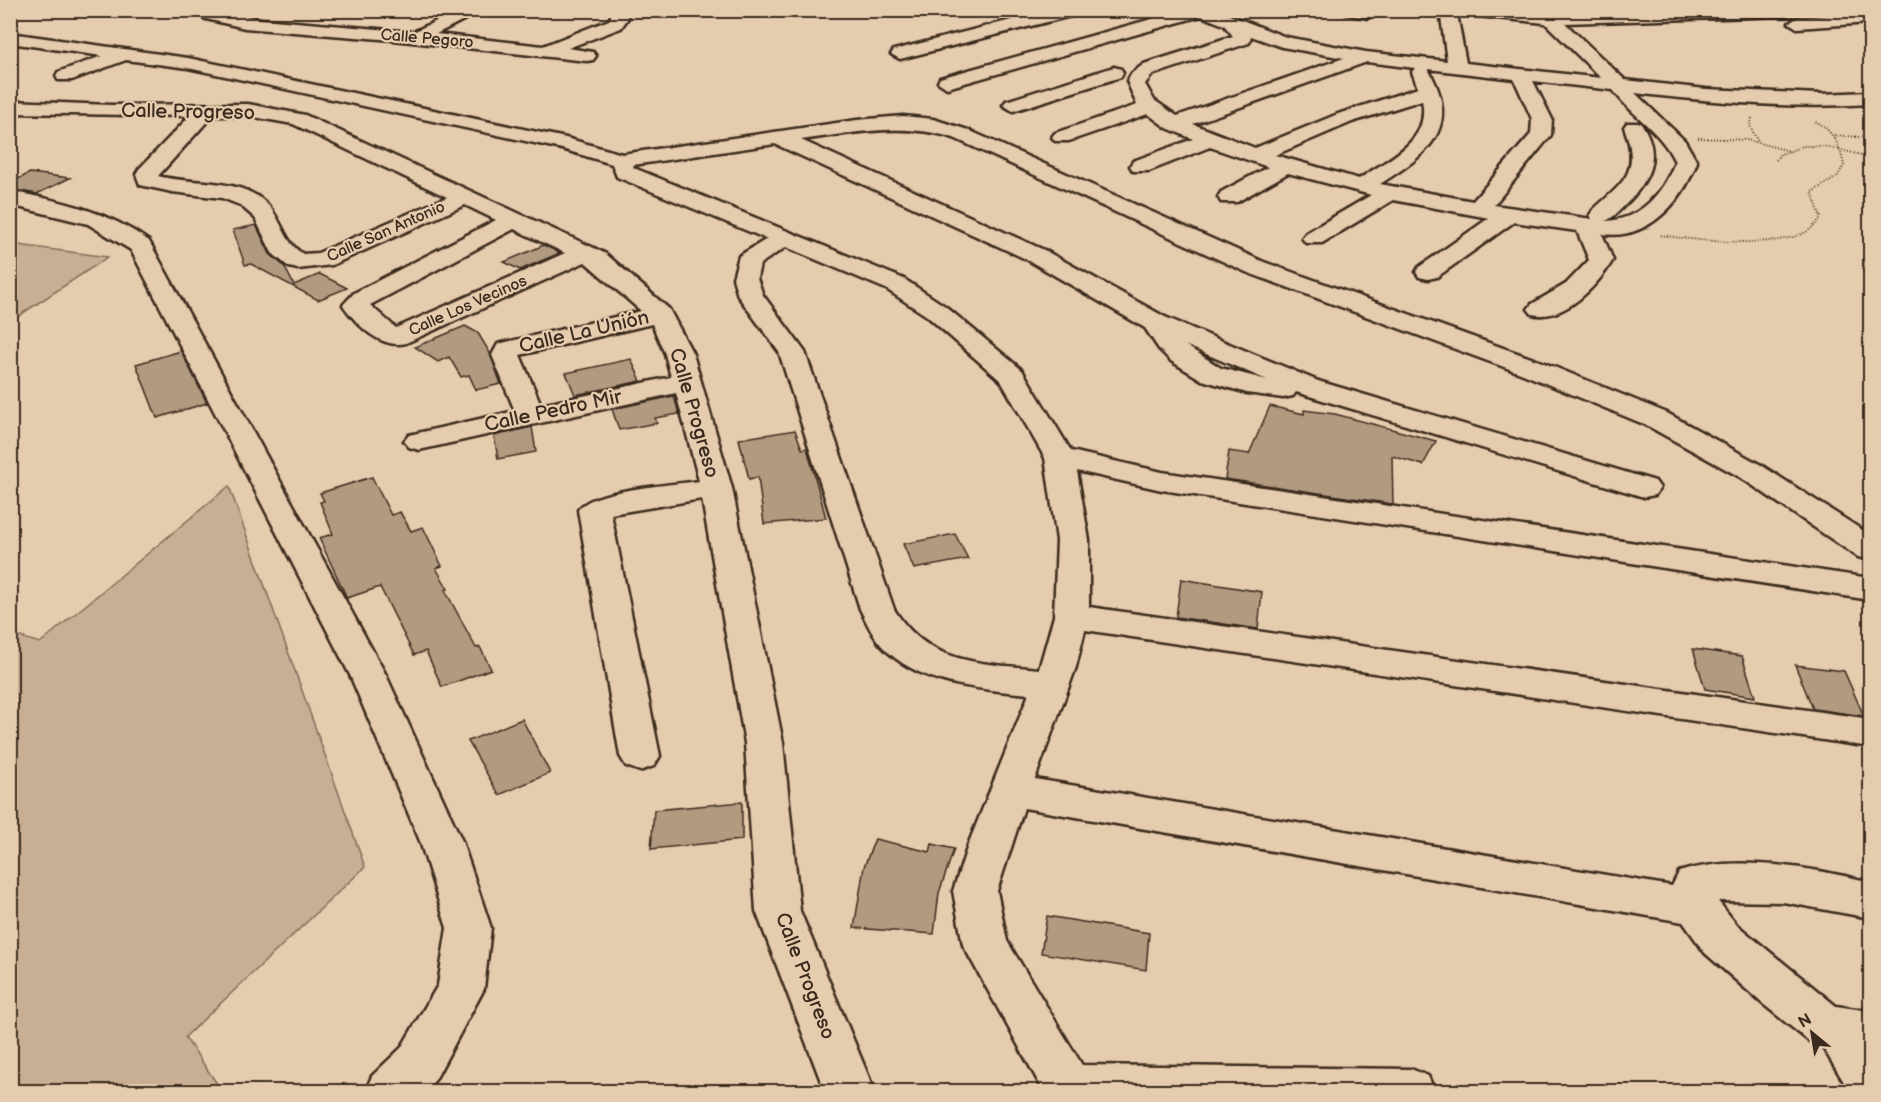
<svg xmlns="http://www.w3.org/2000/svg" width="1881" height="1102" font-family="'Balsamiq Sans',sans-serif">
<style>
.green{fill:#c7ae94;stroke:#816c59;stroke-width:1.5}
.building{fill:#b29a81;stroke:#3b2a1e;stroke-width:1.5}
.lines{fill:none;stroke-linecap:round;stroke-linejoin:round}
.minor-casing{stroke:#3b2a1e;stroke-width:5}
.path{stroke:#3b2a1e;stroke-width:2;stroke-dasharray:1 2;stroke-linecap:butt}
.minor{fill:#e6ccae;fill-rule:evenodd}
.labels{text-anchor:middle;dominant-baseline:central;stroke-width:4.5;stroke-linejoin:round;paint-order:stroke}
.far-street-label{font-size:16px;fill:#3b2a1e;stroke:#e6ccae}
.street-label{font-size:20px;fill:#3b2a1e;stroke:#e6ccae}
</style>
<rect width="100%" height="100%" fill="#e6ccae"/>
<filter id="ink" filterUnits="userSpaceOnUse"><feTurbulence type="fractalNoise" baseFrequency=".0167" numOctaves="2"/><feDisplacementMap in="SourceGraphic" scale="12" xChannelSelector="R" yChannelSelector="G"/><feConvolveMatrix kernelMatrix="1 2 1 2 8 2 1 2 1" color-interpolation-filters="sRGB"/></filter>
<g filter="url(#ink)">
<path class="green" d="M11,244l97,13 -97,64z
M229,486l136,381 -180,170 37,54h-211v-457l29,9z"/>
<path class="building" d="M30,173l40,5 -33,16 -27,-5v-6z
M256,225l14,29 14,12 10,19 26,-11 27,14 -29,12 -67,-36 -6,1 -12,-35z
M544,245l16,8 -40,17 -16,-8z
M465,326l13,7 12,20 11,31 -25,6 -7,-15 -8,2 -12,-20 -11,5 -23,-15z
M181,351l26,52 -50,15 -21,-54z
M631,359l10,22 -66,14 -9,-22z
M674,396l5,18 -24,4 2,5 -38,7 -7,-21z
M1270,406l34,8v-4l31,4 101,27 -13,24 -31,-9 1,48 -168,-25 4,-28 20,3z
M532,427l4,25 -38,7 -4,-23z
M795,430l7,19 5,-1 19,70 -62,6 -6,-47 -9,2 -10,-40z
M372,477l19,38 9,-3 11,19 12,-4 19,39 -6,2 12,21 -3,1 31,58 4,-1 11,22 -49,18 -16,-36 -12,4 -34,-68 -33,11 -28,-60 14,-4 -13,-32 4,-1 -4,-8z
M955,534l13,25 -54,10 -11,-25z
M1181,579l81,13 -4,37 -82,-12z
M1693,649l49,7 13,41 -50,-8z
M1795,665l49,6 20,45 -51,-7z
M522,719l28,54 -51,22 -31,-54z
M742,802v38l-91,9 3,-39z
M875,839l55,13 2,-8 22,5 -15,44 -5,41 -80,-6 10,-61z
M1047,916l102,17 -3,37 -105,-17z"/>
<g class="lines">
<defs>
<path id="minor" d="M189,10h25l47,9 152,13 47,-22h23l-47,24 107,12 66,-26 2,-3 -1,-7h16l2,8 -7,10 -53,20 25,4 3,4 -3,4 -6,1 -194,-21 -148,-12 -39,-9z
M1051,10h30l-2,4 -179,45 -9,-5 3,-4z
M1184,10h32l70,27 80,15 81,9 -7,-51 110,3 280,-3 -8,5 -257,8 60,57 81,9 114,5 50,-2v12c-78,5 -157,-2 -235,-11l50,48 12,21c-15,40 -49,79 -95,72l11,26c-15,25 -49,62 -81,54l-4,-5 4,-5 34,-20 23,-24 -12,-29 -63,-9 -77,55 -9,2 -9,-2 -3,-5 3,-5 70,-49 -96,-18 -71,43h-16l-4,-5 4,-5 65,-38 -83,-22 -51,29h-16l-3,-5 3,-5 47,-25 -58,-20 -61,24h-16l-3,-5 3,-5 60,-22 -26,-11 -19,-14 -79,27h-14l-3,-4 3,-4 82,-28 -10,-24 5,-8 12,-9 89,-28 -9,-11 -23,-9 -247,70 -7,2 -9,-6 2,-4zM1457,14l88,9 56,55 -135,-15zM1251,36l31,11 62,11 -167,58 -23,-16 -9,-16 7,-9 97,-32zM1367,62l48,6 -3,4 6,16 -80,26 -83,34 -62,-24zM1428,69l86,10 18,40 -1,15 -58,67 -93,-17c48,-30 83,-56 48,-115zM1533,81l80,9c19,26 49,42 62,72 -12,31 -34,58 -70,59 8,-3 13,-9 19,-15 25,-24 39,-51 17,-83h-14l-3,4c17,45 1,54 -31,83l-3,5 2,4 -98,-14 57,-70 1,-16zM1422,100c9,42 -34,59 -63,79l-84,-24 77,-33z
M1344,10h31l1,3 -8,5 -22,-4z
M1870,13v10l-73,5 -8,-5 8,-5z
M10,33l178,25 378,80 56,16 235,-34 46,-4 30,3 35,11 296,132 278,100 125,51 94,52 109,70v25l-12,-3 -118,-80 -94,-52 -123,-51 -277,-102 -292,-134c-51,-16 -101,-5 -153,2l243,110 121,67 153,64 337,100 5,7 -5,7 -11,2 -348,-105 -3,4 -10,2 -36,-5 -45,-13 -31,-19 -12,-12 -14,-21 -117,-68 -253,-116 -142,21 1,3 270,111 41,27 77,64 49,81 91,21 708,106v22l-708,-110 -85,-19 12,69v67l781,112v28l-785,-117 -9,37 -41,112 637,107 7,-14c55,-18 136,-4 191,10v36l-87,-16 -65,-1 19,24 99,81 34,5v81h-20l-28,-46 -13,-5 -46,-37 -58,-51 -22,-31 -659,-114 -27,83 10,50 75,124 329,4 17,7 7,16h-391l-81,-147 -10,-54 15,-46 61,-151c-50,-5 -112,-9 -148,-49 -9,-10 -15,-24 -21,-36l-81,-257 -41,-56 -5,-18 6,-22 28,-17 -150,-62 -5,-13 -50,-15 -374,-81 -62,-8 -54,20h-14l-2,-4 2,-4 44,-16 -92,-13zM786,247l100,42 41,27 74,65 44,77 12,82 -3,76 -15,53c-58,-6 -111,-4 -145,-60l-89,-257 -42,-57 -6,-17 3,-14zM1185,345l82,35 -46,-12z
M1114,67l7,2 2,4 -2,4 -108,34 -10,-6 3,-4z
M10,101l101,4 137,-1 57,11 289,133 12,6 63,55 24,45 39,134 51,255 17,168 75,181h-50l-69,-181 -11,-168 -43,-244 -91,15 49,242 -6,10 -14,5 -14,-5 -6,-10 -42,-246c14,-21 94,-25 121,-29l-23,-88 -257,57 -10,-3 -5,-6 5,-6 106,-24 -23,-56 6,-11 143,-33 -56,-49 -179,81c-26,6 -49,-18 -63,-38l11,-12 142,-73 -31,-15 -133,60 -34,4 -9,-2 -17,-14 -17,-35 -15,-13 -18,-7 -50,-6 -32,-7 -4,-11 3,-5 51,-53 -180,-3zM212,116h36l45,8 154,73 -129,56 -15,1c-20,-12 -21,-37 -38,-52 -28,-25 -73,-17 -107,-26zM514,229l51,24 -169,75 -26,-23zM652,324l13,30 6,23 -130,28 -21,-50z
M10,191c50,10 98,20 139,50l237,434 76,166 29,87 -7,61 -49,91 -11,12h-59l7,-16 29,-28 37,-63 9,-57 -27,-87 -70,-166 -219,-425 -43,-26 -78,-19z"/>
</defs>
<use href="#minor" class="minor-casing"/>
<path class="path" d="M1752,118l-2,8 8,16
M1834,135l36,3
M1698,138l49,2 43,11 13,-5h20l47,11
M1776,160l4,-6 10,-3
M1661,235c34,6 113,13 143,-2 7,-3 12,-9 17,-15l-9,-26 25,-15 7,-12c-4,-19 -11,-35 -29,-44"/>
<use href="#minor" class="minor"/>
</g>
</g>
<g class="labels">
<g class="far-street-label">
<text transform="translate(427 39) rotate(5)">Calle Pegoro</text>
<text transform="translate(386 232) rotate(-24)">Calle San Antonio</text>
<text transform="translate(468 306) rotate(-24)">Calle Los Vecinos</text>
</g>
<g class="street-label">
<text transform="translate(188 112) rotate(1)">Calle Progreso</text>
<text transform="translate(584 332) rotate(-13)">Calle La Unión</text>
<text transform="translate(553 411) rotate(-12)">Calle Pedro Mir</text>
<text transform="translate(694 413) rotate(74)">Calle Progreso</text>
<text transform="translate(805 976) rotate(69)">Calle Progreso</text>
</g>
</g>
<rect width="1881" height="1102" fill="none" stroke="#e6ccae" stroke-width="36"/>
<rect x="18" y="18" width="1845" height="1066" fill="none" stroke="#3b2a1e" stroke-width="2" filter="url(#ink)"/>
<g transform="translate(1812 1033) rotate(330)" stroke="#e6ccae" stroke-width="4.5" paint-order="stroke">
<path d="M0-4.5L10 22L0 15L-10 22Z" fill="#3b2a1e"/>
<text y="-9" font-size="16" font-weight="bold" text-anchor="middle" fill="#3b2a1e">N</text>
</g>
</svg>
